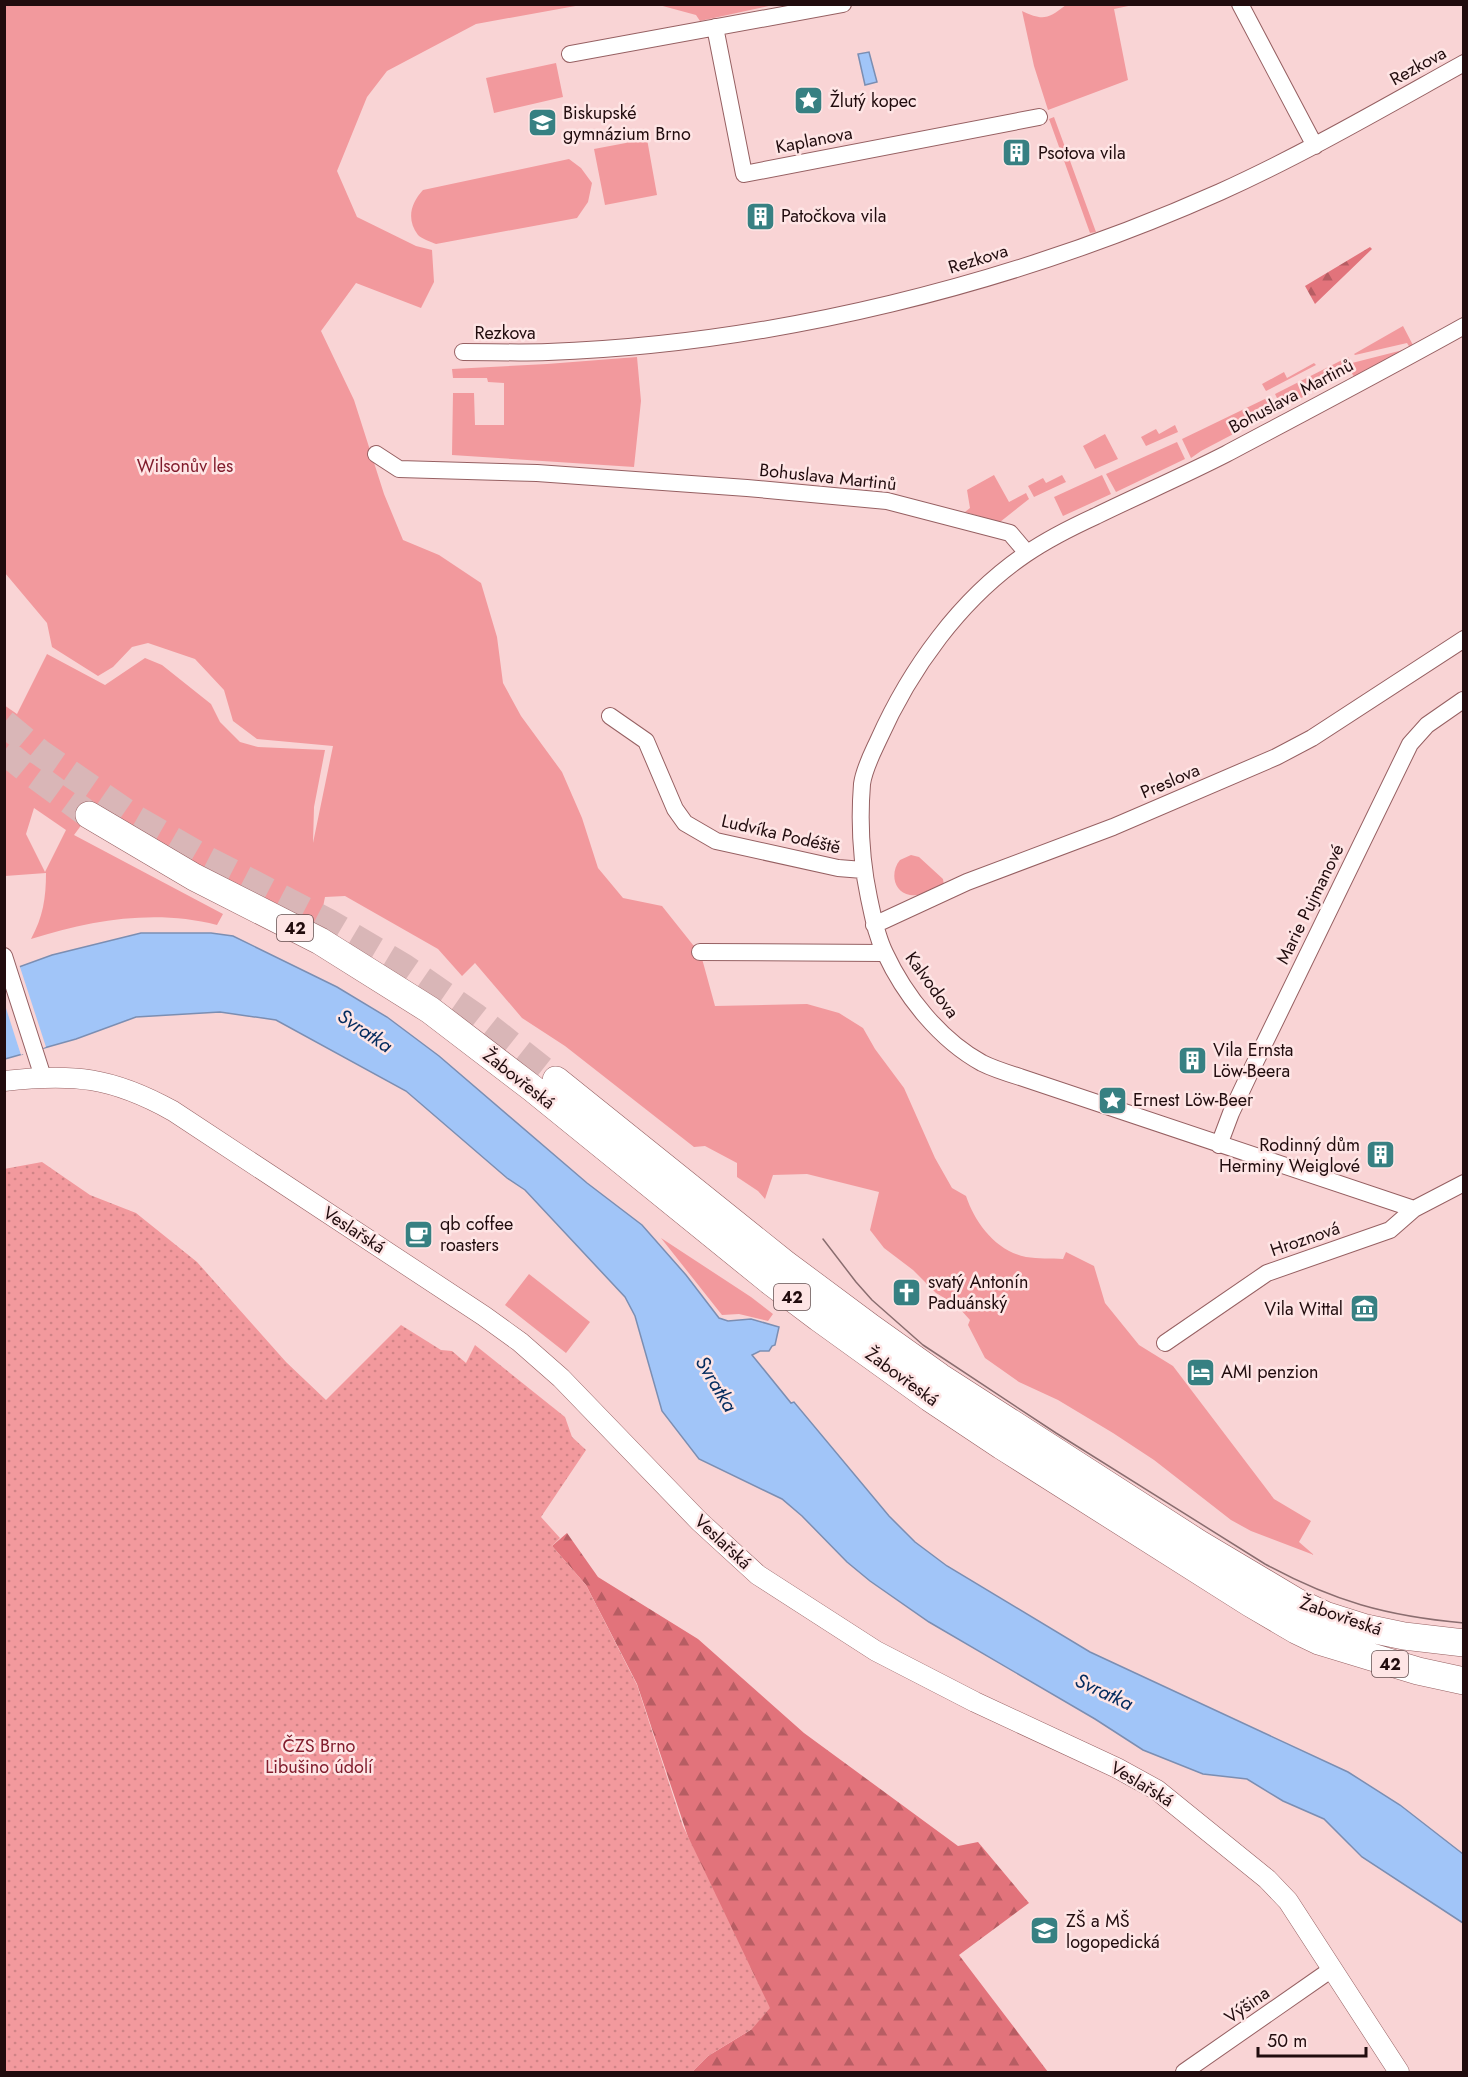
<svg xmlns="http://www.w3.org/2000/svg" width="1468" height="2077" font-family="Jost,sans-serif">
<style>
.green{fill:#f2999d;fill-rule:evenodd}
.forest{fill:url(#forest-firs)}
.garden{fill:url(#garden-dots)}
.water{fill:#a1c5f8;stroke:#7b8eb2;stroke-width:1.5}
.pier{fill:#f9d4d5}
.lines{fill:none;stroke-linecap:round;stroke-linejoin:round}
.trunk-tunnel{stroke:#d9b6b7;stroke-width:27;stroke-dasharray:27 14;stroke-linecap:butt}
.minor-casing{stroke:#966062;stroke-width:18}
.tertiary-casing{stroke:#966062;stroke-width:21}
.trunk-casing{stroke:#966062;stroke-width:28}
.minor{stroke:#fff;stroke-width:16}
.tertiary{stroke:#fff;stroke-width:20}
.trunk{stroke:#fff;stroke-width:27}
.tram{stroke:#8a6d6f;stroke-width:1.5}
.labels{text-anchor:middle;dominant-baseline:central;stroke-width:5;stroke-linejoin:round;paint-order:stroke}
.shield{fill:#fee5e5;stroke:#634d4e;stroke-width:1.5}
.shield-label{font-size:16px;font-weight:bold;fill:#210c0e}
.street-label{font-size:18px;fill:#210c0e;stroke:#fee5e5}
.poi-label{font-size:18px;fill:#210c0e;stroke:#fee5e5;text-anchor:start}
.park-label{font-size:18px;fill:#801c2c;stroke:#fee5e5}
.water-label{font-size:20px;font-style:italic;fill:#032b5e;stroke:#fee5e5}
</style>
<defs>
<pattern id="forest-firs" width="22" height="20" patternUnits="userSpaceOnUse" patternTransform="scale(1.5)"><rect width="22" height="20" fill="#e2737b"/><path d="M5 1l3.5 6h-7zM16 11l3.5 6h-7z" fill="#b75d63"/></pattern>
<pattern id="garden-dots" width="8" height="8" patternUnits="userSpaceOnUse" patternTransform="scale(1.5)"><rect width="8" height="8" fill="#f2999d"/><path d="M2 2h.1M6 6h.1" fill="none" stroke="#cf8386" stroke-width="1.8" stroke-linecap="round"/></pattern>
</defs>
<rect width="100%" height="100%" fill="#f9d4d5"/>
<path class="green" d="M5,5h576l-105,19 -89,47 -20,26 -30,74 20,46 59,29 16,4 2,32 -13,26 -65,-25 -35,48 33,69 30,94 19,46 36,15 42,28 16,54 6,46 18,33 41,56 20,46 16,50 25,30 39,8 39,49 14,51 92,-2 32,9 24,15 12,21 29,39 31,70 17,30 14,8c9,27 30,55 60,61 12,2 25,1 37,2l3,-7 28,14 11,37 34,42 34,21 101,133 37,22 -12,21 15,13 -63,-24 -20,-11 -77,-60 -41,-27 -55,-33 -39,-18 -34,-24 -17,-33 2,-5 -10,-11 -14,-10 -10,-6 -23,-23 -29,-22 -14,-18 9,-38 -72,-18 -34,1 -8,24 -7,-8 -21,-14v-14l-32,-17 -11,1 -129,-101 -43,-28 -47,-55 -13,13 -24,-27 -93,-53 -20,1 -6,30 -146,-74 -76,-49 -23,31 149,79 -6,11c-62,-16 -125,-5 -186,14 12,-22 15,-41 15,-66l-41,3 -1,-171 13,9 30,-60 58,31 40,-27 17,7 49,39 9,18 20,20 18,5 67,3 -11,57 -1,36 20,-97 -76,-7 -24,-18 -9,-31 -29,-31 -47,-16 -16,4 -19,20 -15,9 -46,-29 -5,-24 -42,-50zM34,808l32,22 -21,42 -19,-38z
M659,5h114l-73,16 -4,-6z
M1066,5h67l-19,4 14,71 -80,30 -14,-44 -12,-55c21,10 26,8 44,-6z
M556,63l7,34 -69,16 -8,-35z
M1054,117l42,115 -6,1 -41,-114z
M647,139l10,56 -52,10 -11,-56z
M569,159l12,9 11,15 -4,19 -11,16 -141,26c-5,-2 -14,-5 -18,-9 -12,-16 -7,-32 5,-45z
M1403,326l12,23 -3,2 -5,-8 -52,12 -1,-1z
M1403,350l-48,28 -4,-6 -69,36 -7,-14 73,-37 4,6z
M637,357l4,44 -7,66 -182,-12 1,-62h21l1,32h29v-42l-16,-1 -1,-4h-34l-1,-9 95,-5z
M1314,363l2,2 -50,26 -4,-7 22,-12 3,6z
M1269,397l8,14 -76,40 -10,7 -9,-19z
M1175,425l3,7 -32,14 -5,-9 15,-8 3,5z
M1105,434l13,25 -23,10 -12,-23z
M1177,442l8,17 -69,33 -10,-18z
M994,475l15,27 17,-9 3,6 -29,23 -35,-10 5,-4 -3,-18z
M1062,475l4,7 -32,15 -6,-11 15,-8 3,5z
M1102,475l9,19 -48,22 -9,-19z
M911,855l8,2 24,22 1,6c-10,4 -22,12 -34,10 -17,-3 -20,-23 -10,-35z
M661,1238l90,59 22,17 -5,7 -29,-7 -17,1z
M529,1274l61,48 -24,31 -61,-48z"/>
<path class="forest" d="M1370,247l2,2 -57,55 -10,-18z
M567,1533l31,44 100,62 106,94 154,113 20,-4 51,61 -70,52 89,117h-356l16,-16 44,-27 -115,-345 -51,-99 -34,-39z"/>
<path class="garden" d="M42,1162l48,33 46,18 61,49 89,100 40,38 75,-75 40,25 11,1 14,12 9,-18 90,72 7,20 14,13 -45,67 19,21 -8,8 34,39 51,100 46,141 87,182 -18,21 -44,27 -16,16h-687l-1,-903z"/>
<path class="water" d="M869,52l8,30 -12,3 -7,-31z
M141,933h70l22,3 104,51 50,30 52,39 148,127 55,42 44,50 33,43 9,3 23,-2 28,8 -4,18 -3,1 -3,5h-9l-8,4 39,48 3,-1 95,114 26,26 32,24 143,86 258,120 52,33 63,49v69l-101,-66 -38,-38 -41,-18 -36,-22 -44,-5 -60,-24 -48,-31 -166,-97 -59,-41 -23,-19 -45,-46 -20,-17 -83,-40 -37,-48 -27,-95 -10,-19 -100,-107 -18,-12 -101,-87 -130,-71 -56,-8 -84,5 -60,22 -71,20v-87l47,-17z"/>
<path class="pier" d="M19,964l27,83 -3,1 1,3 -20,6 -1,-3 -2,1 -17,-53v-33z"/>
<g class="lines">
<path class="trunk-tunnel" d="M4,723l35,29 97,67 68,39 126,65 74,44 71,49 81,64
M4,751l22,18 63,46"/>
<defs>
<path id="minor" d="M1240,4l75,142
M715,27l29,147 295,-57
M570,54l273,-50
M463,352c28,0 57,1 85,0 226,-8 466,-68 672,-160 84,-38 163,-84 244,-129
M376,454l23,15 138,4 210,15 140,13 123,32 17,20
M610,716l36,25 29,68 10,14 31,18 122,27 25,2
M874,925l93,-43 146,-55 163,-70 36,-19 152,-99
M700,952l184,1
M4,956l39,121
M1219,1145l12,-32 17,-36 162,-333 17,-19 36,-25
M1414,1209l-394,-132c-13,-4 -26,-8 -38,-14 -42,-23 -77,-67 -97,-110 -9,-18 -12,-37 -16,-55 -8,-38 -10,-76 -7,-114 2,-15 10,-30 16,-43 32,-72 82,-142 148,-187 22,-15 46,-27 70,-38 43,-21 87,-40 130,-62 79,-42 159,-84 238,-128
M1165,1343l102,-70 123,-43 24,-21 50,-26
M1184,2072l148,-103"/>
<path id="tertiary" d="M4,1081c69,-8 108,-4 169,30l311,205 36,26 41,36 138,143 59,54 118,76 99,51 142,66 40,22 110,89 21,22 111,171"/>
<path id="trunk" d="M89,815l105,62 126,64 110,69 102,78 238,193 49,37 111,80 72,48 248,157 46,27 23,11 99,30 46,10
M556,1080l228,183 86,64 70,50 258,166 99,59 28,13 41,13 38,8 60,7"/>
</defs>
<use href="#minor" class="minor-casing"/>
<use href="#tertiary" class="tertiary-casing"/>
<use href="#trunk" class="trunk-casing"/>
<use href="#minor" class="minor"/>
<use href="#tertiary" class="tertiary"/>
<use href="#trunk" class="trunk"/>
<path class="tram" d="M823,1239l33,43 16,18 51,45 133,88 209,131c68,37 121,52 199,59"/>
</g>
<defs>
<symbol id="sight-square" viewBox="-11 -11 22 22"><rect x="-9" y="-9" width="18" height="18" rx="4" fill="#378082" stroke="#fee5e5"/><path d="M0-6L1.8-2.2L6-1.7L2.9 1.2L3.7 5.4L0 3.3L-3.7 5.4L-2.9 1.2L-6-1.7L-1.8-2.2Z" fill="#fff"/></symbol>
<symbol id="school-square" viewBox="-11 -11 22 22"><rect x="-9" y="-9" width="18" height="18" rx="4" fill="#378082" stroke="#fee5e5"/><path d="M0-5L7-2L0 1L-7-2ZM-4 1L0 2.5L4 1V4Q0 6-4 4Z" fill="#fff"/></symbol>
<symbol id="building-square" viewBox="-11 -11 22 22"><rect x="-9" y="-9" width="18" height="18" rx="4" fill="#378082" stroke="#fee5e5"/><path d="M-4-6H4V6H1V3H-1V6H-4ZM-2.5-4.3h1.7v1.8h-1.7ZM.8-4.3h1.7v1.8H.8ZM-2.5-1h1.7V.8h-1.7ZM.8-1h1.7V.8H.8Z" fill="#fff"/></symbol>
<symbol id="cafe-square" viewBox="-11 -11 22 22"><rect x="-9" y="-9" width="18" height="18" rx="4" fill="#378082" stroke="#fee5e5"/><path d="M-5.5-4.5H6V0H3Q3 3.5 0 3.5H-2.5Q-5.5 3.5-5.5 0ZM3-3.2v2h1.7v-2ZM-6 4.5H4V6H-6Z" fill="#fff"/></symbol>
<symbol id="church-square" viewBox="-11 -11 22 22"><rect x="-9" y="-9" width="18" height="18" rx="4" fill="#378082" stroke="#fee5e5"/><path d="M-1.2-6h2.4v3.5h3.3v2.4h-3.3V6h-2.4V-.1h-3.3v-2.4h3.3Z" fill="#fff"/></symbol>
<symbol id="museum-square" viewBox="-11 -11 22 22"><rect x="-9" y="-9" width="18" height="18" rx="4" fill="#378082" stroke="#fee5e5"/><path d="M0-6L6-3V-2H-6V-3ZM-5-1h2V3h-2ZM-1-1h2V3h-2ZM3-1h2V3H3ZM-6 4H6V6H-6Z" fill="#fff"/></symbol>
<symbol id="hotel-square" viewBox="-11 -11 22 22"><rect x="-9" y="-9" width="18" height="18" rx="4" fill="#378082" stroke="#fee5e5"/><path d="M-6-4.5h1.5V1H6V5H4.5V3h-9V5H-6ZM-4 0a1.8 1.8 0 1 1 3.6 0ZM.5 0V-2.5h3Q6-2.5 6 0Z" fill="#fff"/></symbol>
</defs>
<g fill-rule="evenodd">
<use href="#sight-square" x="792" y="84" width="33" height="33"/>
<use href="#school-square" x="526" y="106" width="33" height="33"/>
<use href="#building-square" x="1000" y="136" width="33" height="33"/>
<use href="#building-square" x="744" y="200" width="33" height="33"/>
<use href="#building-square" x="1176" y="1044" width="33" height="33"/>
<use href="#sight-square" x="1096" y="1084" width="33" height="33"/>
<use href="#building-square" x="1364" y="1138" width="33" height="33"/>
<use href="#cafe-square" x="402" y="1218" width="33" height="33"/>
<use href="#church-square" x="890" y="1276" width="33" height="33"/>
<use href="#museum-square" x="1348" y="1292" width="33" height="33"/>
<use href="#hotel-square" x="1184" y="1356" width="33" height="33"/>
<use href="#school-square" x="1028" y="1914" width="33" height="33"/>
</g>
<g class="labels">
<g class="shield">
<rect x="277" y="915" width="36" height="26" rx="4.5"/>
<rect x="774" y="1284" width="36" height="26" rx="4.5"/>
<rect x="1372" y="1651" width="36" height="26" rx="4.5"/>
</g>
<g class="shield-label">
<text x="295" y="928">42</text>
<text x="792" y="1297">42</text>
<text x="1390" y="1664">42</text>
</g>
<g class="street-label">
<text transform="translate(1418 66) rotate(-29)">Rezkova</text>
<text transform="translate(814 140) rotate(-11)">Kaplanova</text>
<text transform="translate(978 259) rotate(-17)">Rezkova</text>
<text x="505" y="333">Rezkova</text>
<text transform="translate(1291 396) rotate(-28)">Bohuslava Martinů</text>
<text transform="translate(828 477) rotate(6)">Bohuslava Martinů</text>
<text transform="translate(1170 781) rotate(-23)">Preslova</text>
<text transform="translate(781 834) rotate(13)">Ludvíka Podéště</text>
<text transform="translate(1310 904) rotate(-64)">Marie Pujmanové</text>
<text transform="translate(932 985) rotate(54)">Kalvodova</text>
<text transform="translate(519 1079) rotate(38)">Žabovřeská</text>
<text transform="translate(354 1230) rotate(33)">Veslařská</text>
<text transform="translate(1305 1239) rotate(-19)">Hroznová</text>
<text transform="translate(902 1377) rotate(36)">Žabovřeská</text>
<text transform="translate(723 1542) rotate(43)">Veslařská</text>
<text transform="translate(1341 1616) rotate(19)">Žabovřeská</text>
<text transform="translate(1142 1784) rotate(31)">Veslařská</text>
<text transform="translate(1247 2005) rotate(-35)">Výšina</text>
</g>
<g class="poi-label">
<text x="830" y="101">Žlutý kopec</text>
<text x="563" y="113">Biskupské<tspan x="563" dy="21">gymnázium Brno</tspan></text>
<text x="1038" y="153">Psotova vila</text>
<text x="781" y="216">Patočkova vila</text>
<text x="1213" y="1050">Vila Ernsta<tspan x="1213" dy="21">Löw-Beera</tspan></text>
<text x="1133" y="1100">Ernest Löw-Beer</text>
<text x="1360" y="1145" text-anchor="end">Rodinný dům<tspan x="1360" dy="21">Herminy Weiglové</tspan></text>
<text x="440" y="1224">qb coffee<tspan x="440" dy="21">roasters</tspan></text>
<text x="928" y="1282">svatý Antonín<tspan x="928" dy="21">Paduánský</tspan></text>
<text x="1343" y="1309" text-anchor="end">Vila Wittal</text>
<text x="1221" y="1372">AMI penzion</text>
<text x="1066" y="1921">ZŠ a MŠ<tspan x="1066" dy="21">logopedická</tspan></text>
</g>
<g class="park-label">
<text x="185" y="466">Wilsonův les</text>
<text x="319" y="1746">ČZS Brno<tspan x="319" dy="21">Libušino údolí</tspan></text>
</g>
<g class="water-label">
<text transform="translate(365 1031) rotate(34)">Svratka</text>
<text transform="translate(716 1384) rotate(59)">Svratka</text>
<text transform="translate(1104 1692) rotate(25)">Svratka</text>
</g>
</g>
<rect width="1468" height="2077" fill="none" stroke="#210c0e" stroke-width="12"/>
<path d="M1258 2047v9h108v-9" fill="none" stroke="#210c0e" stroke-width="3"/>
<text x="1267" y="2047" font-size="18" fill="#210c0e" stroke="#fee5e5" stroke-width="4.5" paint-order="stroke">50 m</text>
</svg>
